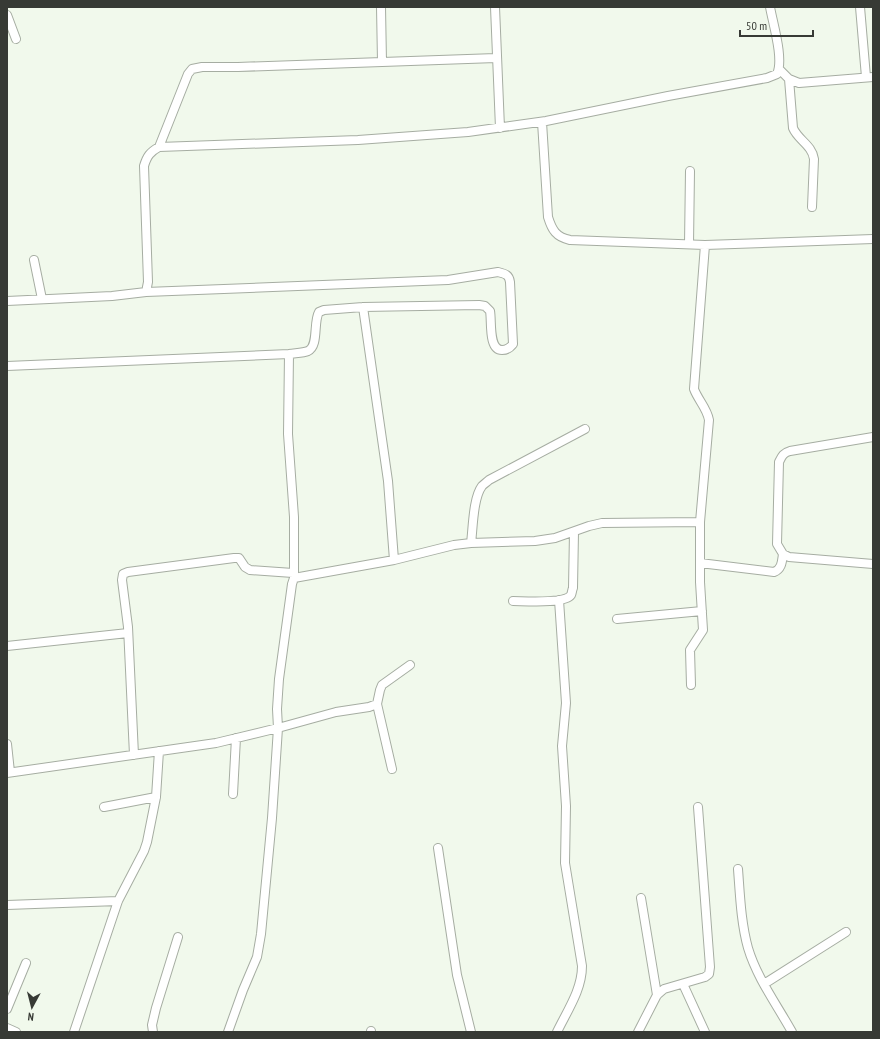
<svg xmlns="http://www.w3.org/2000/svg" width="880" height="1039" font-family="'PT Sans Narrow',sans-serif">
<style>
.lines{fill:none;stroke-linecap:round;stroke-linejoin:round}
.street-casing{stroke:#a6ada2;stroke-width:10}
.street{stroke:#fff;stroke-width:8}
</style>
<rect width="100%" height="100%" fill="#f1f9ec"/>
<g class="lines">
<defs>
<path id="street" d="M381,7l1,55
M495,7l5,121
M860,7l6,70
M7,15l9,24
M779,69l10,10 10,4 74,-6
M789,79l4,49c5,12 19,17 21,31l-2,48
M542,122l6,95c4,13 8,20 22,23l135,5
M159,147l29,-73 4,-5 10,-2h36l258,-9
M689,244l1,-73
M34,260l8,39
M7,301l105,-5 34,-4 2,-10 -4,-116c3,-10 6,-14 15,-19l199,-7 110,-8 78,-11 122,-25 99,-18 10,-4c7,-15 -4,-50 -7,-67
M363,307l25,174 6,79
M289,354l-1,80 6,83v61
M7,366l282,-12c6,-1 14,-1 19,-3 11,-5 5,-29 11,-39l5,-2 39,-3 116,-2 6,1 5,5c2,10 -2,39 12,39 5,0 8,-2 11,-6l-3,-62c-1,-7 -4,-8 -12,-10l-50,8 -302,12
M873,437l-83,14c-7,2 -8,5 -11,11l-2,82 6,10 6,3 84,7
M471,543c2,-15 2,-45 11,-57 2,-2 5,-4 7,-6l96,-51
M700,563l74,9c8,-3 8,-11 9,-18
M513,601c11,0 52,3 58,-6 1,-2 1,-5 2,-7l1,-56
M617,619l85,-8
M7,646l121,-13
M691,685l-1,-35 13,-20 -3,-48v-60
M377,704l15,65
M7,744l3,28
M134,755l-6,-128 -6,-47 1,-6 5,-2 106,-14h5l6,9 5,3 43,3
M7,773l209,-30 62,-15 58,-16 33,-5 8,-3 3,-14 2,-5 28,-20
M233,794l3,-56
M104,807l52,-10
M438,848l19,127 14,57
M738,869c2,26 3,54 10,79 9,30 29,57 44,84
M641,898l16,97
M7,905l111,-4
M683,984l22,48
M764,984l82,-52
M7,1009l19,-46
M7,1028l9,4
M371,1031v1
M74,1032l44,-131 26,-50 3,-9 9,-45 3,-46
M153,1032l-1,-7 4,-17 22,-71
M228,1032l15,-42 14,-33 4,-23 11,-116 6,-90 -1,-19 2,-30 13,-95 2,-6 100,-18 60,-15 17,-2 64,-2 20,-3 34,-12 13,-3 98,-1 9,-102c-2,-12 -11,-20 -15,-31l11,-144 168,-6
M557,1032c10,-21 25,-42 25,-66l-17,-103 1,-57 -4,-60 4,-43 -7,-103
M638,1032l19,-37 7,-6 41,-12 4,-3 1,-7 -12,-160"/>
</defs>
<use href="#street" class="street-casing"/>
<use href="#street" class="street"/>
</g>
<rect width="880" height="1039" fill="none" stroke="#373a35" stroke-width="16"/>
<g transform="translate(32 1007) rotate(187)" stroke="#f1f9ec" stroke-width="3" paint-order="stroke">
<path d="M0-3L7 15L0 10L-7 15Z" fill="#373a35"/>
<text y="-6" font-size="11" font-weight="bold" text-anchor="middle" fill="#373a35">N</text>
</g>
<path d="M740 30v6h73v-6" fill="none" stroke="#373a35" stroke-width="2"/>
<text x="746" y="30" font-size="12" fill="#373a35" stroke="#f1f9ec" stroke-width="3" paint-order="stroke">50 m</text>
</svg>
